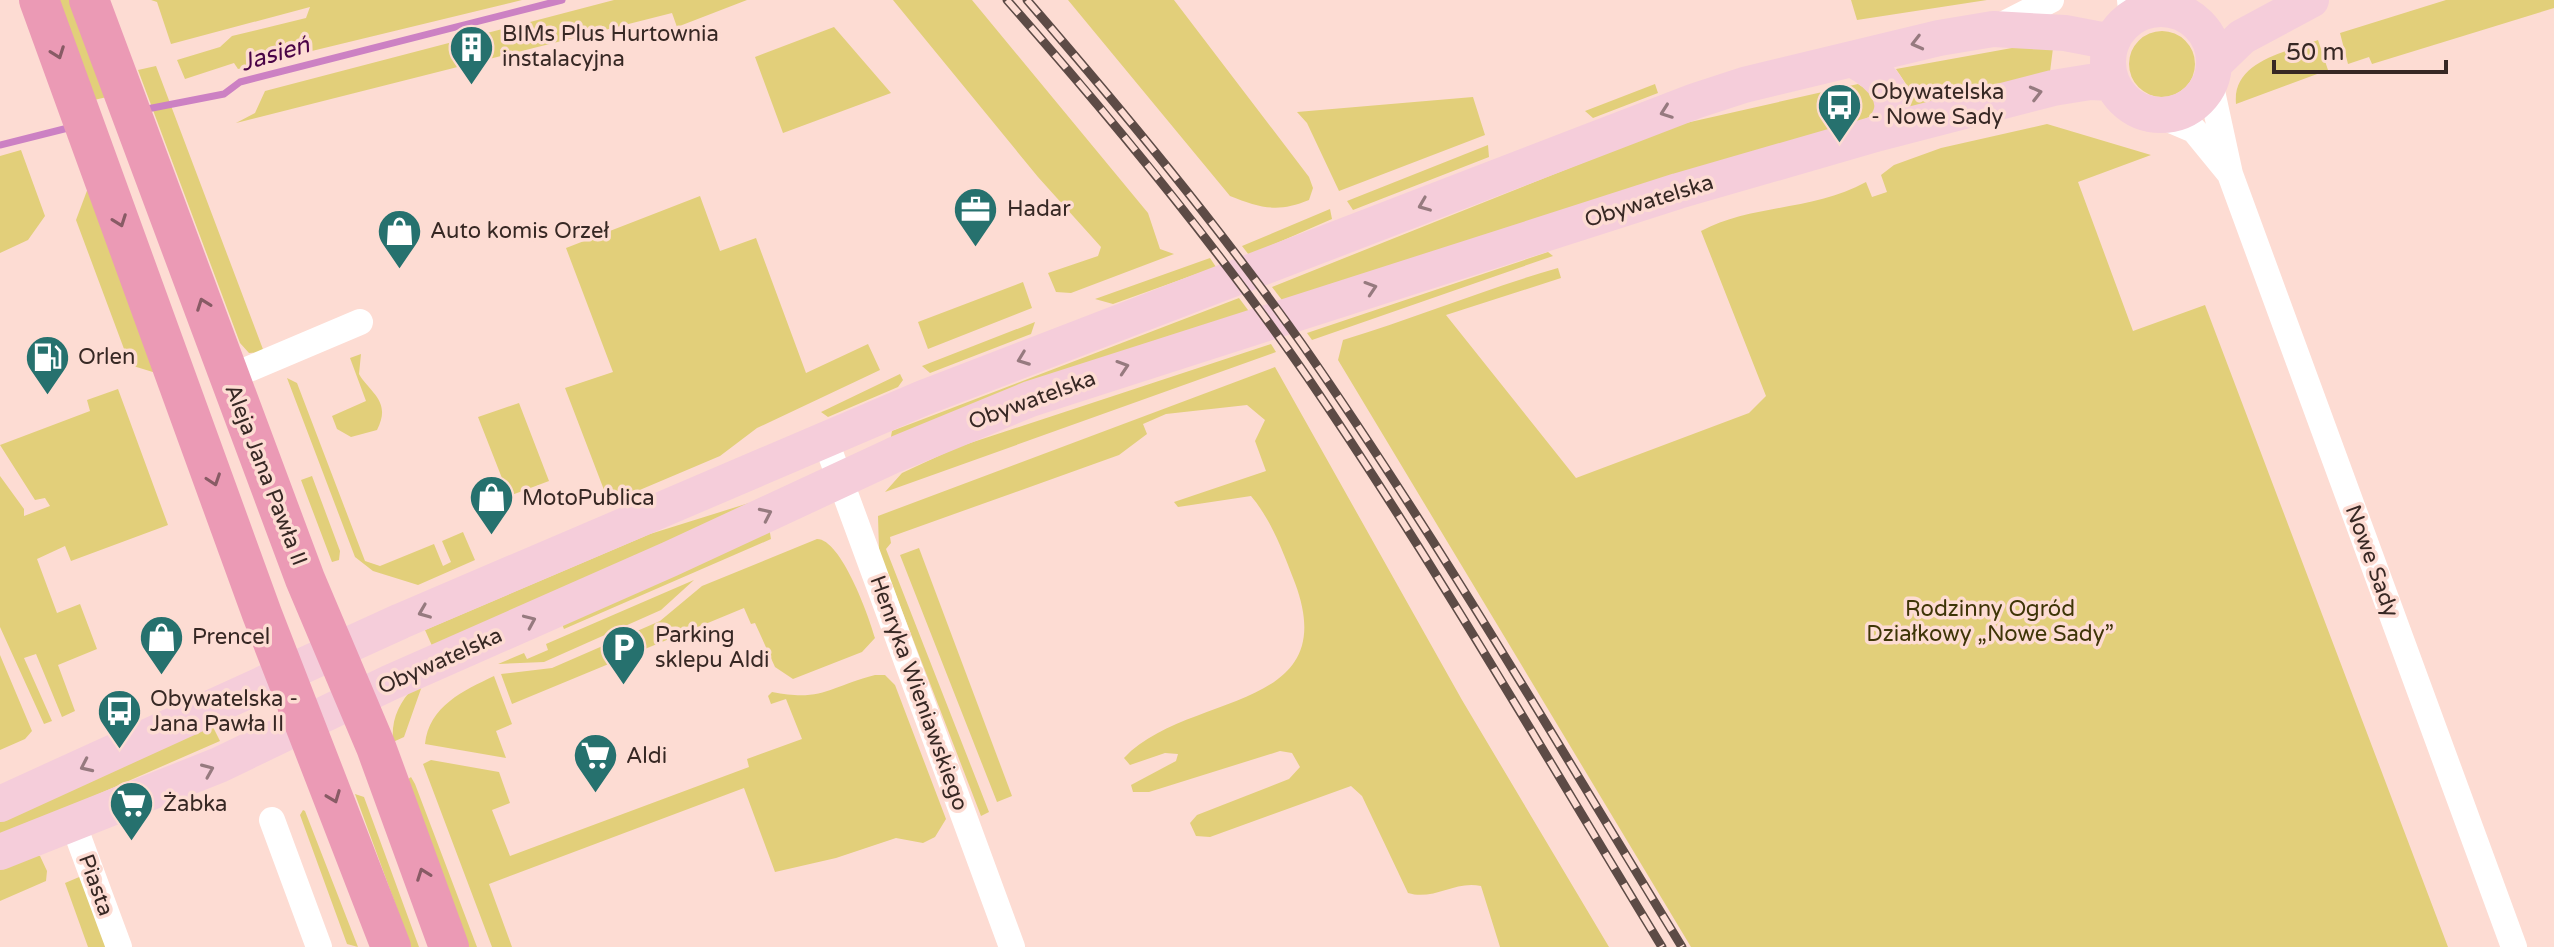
<svg xmlns="http://www.w3.org/2000/svg" width="2554" height="947" font-family="'Varela Round',sans-serif">
<style>
.green{fill:#e2cf7a}
.lines{fill:none;stroke-linecap:round;stroke-linejoin:round}
.stream{stroke:#cc81c3;stroke-width:7}
.street{stroke:#fff;stroke-width:26}
.secondary{stroke:#f5cdda;stroke-width:36}
.primary{stroke:#eb9ab5;stroke-width:40}
.rail-casing{stroke:#5d4b46;stroke-width:9}
.rail{stroke:#fddcd3;stroke-width:6;stroke-dasharray:18;stroke-linecap:butt}
.oneway{stroke:#967a7f}
.oneway2{stroke:#885b65}
.labels{text-anchor:middle;dominant-baseline:central;stroke-width:7;stroke-linejoin:round;paint-order:stroke}
.poi-label{font-size:22px;fill:#372824;stroke:#fddcd3;text-anchor:start}
.street-label{font-size:22px;fill:#372824;stroke:#fddcd3}
.park-label{font-size:22px;fill:#3e3507;stroke:#fddcd3}
.water-label{font-size:24px;font-style:italic;fill:#4a0346;stroke:#fddcd3}
</style>
<rect width="100%" height="100%" fill="#fddcd3"/>
<path class="green" d="M58,0h12l37,97 -13,3z
M151,0h371l-284,69 -4,-6 -49,16 -8,-19 43,-13 12,-11 74,-18 4,-11 -139,37 -14,-42z
M614,0h133l-70,27 -5,-14 -436,110 19,-10 10,-22z
M893,0h79l176,213 12,36 14,5 -103,39 -15,-1 -8,-19 50,-17 3,-9 -63,-70z
M1068,0h106l135,177 4,11 -4,12c-31,13 -49,8 -79,-4z
M1851,0h136l-130,20z
M2446,0h108v8l-182,56 -3,-7 -21,7 -8,-31z
M834,27l57,66 -108,40 -28,-76z
M2129 64a33 33 0 1 1 66 0a33 33 0 1 1-66 0Z
M2318,40l10,30 -92,34c-4,-43 49,-51 82,-64z
M2023,46l30,2 -3,24 -140,42 -4,-30 -10,-15z
M156,66l108,286 -15,1 -9,-10 -102,-273z
M1655,84l3,9 -65,25 -8,-7z
M1858,84l20,13 -5,18 -8,4 -580,185 -13,-17 405,-162z
M1473,97l12,38 -146,56 -32,-68 -10,-11z
M2047,124l104,31 -73,27 55,149 72,-26 243,642h-757l-353,-587 5,-20c72,-22 142,-51 215,-72l3,10 -115,37 130,163 173,-65 17,-17 -65,-165c51,-27 113,-20 165,-49l6,15 15,-5 -6,-17 13,-10 47,-17z
M1488,145l1,12 -136,53 -6,-9z
M21,150l24,66 -17,24 -28,13v-97z
M88,188l68,185 -26,-8 -54,-145z
M700,196l20,55 36,-13 50,135 62,-29 12,26 -123,58 -37,28 -111,47 -44,-115 48,-16 -47,-124z
M1330,209l2,10 -83,36 -7,-9z
M1548,252l5,4 -241,84 -5,-7z
M1210,258l6,9 -103,37 -18,-5z
M1023,282l9,26 -104,41 -10,-27z
M1239,298l12,16 -361,128 2,-11z
M1035,322l-4,12 -101,39 -8,-7z
M1271,344l5,8 -391,140 17,-19 56,-26z
M361,354l-2,20c11,19 33,27 18,56l-26,7 -14,-8 -5,-13 34,-15 -16,-43z
M1275,367l187,333 147,247h-109l-19,-61c-26,-6 -47,15 -73,7l-46,-97 -11,-10 -141,51 -14,-1 -6,-13 7,-8 92,-36 11,-12 -8,-14 -12,-2 -131,41h-16l-2,-7 45,-24 2,-7 -13,-1 -35,12 -6,-7c63,-67 220,-44 171,-175 -12,-31 -23,-62 -44,-87l-73,11 -4,-5 92,-31 -11,-30 10,-21 -18,-15 -81,9 -23,10 4,10 -28,21 -229,82 1,6 -5,6 103,263 -8,4 -102,-265 -1,-35z
M900,374l3,6 -5,7 -70,30 -7,-5z
M287,378l10,5 68,178 15,5 54,-22 9,22 8,-4 -9,-21 21,-9 12,28 -57,25 -45,-14 -18,-14z
M118,389l50,136 -97,36 -6,-15 -28,13 20,54 23,-9 17,45 -39,16 17,46 -13,6 -26,-63 -12,4 28,63 -8,3 -44,-97v-151l24,33v7l26,-10 -5,-8 -10,2 -35,-55 90,-34 -3,-11z
M519,403l30,78 -40,15 -31,-79z
M312,476l28,75 -1,9 -7,2 -31,-82z
M749,503l2,4 -318,141 -8,-18 225,-96z
M769,527l2,12 -207,90 -3,-7z
M817,539c24,0 52,77 58,99l-13,14 -69,27 -18,-12 -20,-44 -4,1 -7,-16 -232,96 -11,-30 51,-6 108,-47 42,-35z
M919,548l93,248 -15,6 -97,-247z
M694,580l-33,30 -117,52 -46,2 26,-11 3,6 21,-9 -2,-6z
M0,655l32,76 -7,8 -25,11z
M875,675h10l10,10 51,134 -11,18 -12,6 -27,-5 -60,20 -61,14 -31,-84 -255,96 23,63h-20l-69,-183 8,-4 68,12 11,31 -18,7 18,46 239,-89 -2,-8 55,-20 -16,-40 -15,5 -3,-8 4,-4c50,10 57,-5 103,-17z
M494,676l18,48 -16,7 10,27 -81,-14c4,-38 38,-53 69,-68z
M422,686l-18,51 -11,5c-2,-23 6,-39 21,-55z
M211,723l9,18 -220,96v-19z
M411,777l4,7 62,163h-9l-61,-167z
M355,794l9,3 55,150h-8z
M303,810l2,1 53,136 -11,-3 -47,-129z
M32,855l8,1 7,15 -1,10 -46,20v-34z
M84,875l25,72h-21l-23,-64z"/>
<g class="lines">
<path class="stream" d="M142,110l82,-16 16,-12 322,-82
M0,145l72,-18"/>
<path class="street" d="M2130,0l2,17
M2164,0l7,10
M1998,27l53,-27
M2210,82l20,92 284,773
M2161,116l33,14 36,44
M230,377l130,-55
M825,439l187,508
M272,820l47,127
M73,823l46,124"/>
<path class="secondary" d="M2108 62a53 53 0 1 1 106 0a53 53 0 1 1-106 0Z
M1852,59c29,15 58,43 27,74
M2214,64l28,-27 69,-37
M0,804l401,-183 522,-223 772,-297 49,-16 195,-47 54,-9 72,4 47,9
M0,852l219,-87 170,-82 281,-124 224,-104 136,-56 648,-208 201,-58 174,-45 37,-6 22,1"/>
<path class="primary" d="M39,0l223,614 129,333
M89,0l216,579 71,168 73,200"/>
<defs>
<path id="rail" d="M1007,0c107,121 209,245 301,378 126,184 238,379 354,569
M1027,0c96,111 190,224 275,344 136,195 256,401 380,603"/>
</defs>
<use href="#rail" class="rail-casing"/>
<use href="#rail" class="rail"/>
</g>
<defs><path id="oneway-chevron" d="M-2-3.5L2.5 0L-2 3.5" fill="none" stroke-width="1.6" stroke-linecap="round" stroke-linejoin="round" transform="scale(2)"/></defs>
<g class="oneway">
<use href="#oneway-chevron" transform="translate(1917 43) rotate(166)"/>
<use href="#oneway-chevron" transform="translate(2036 93) rotate(-14)"/>
<use href="#oneway-chevron" transform="translate(1666 112) rotate(160)"/>
<use href="#oneway-chevron" transform="translate(1424 205) rotate(158)"/>
<use href="#oneway-chevron" transform="translate(1371 288) rotate(-18)"/>
<use href="#oneway-chevron" transform="translate(1023 359) rotate(159)"/>
<use href="#oneway-chevron" transform="translate(1123 367) rotate(-18)"/>
<use href="#oneway-chevron" transform="translate(766 514) rotate(-25)"/>
<use href="#oneway-chevron" transform="translate(424 612) rotate(158)"/>
<use href="#oneway-chevron" transform="translate(530 621) rotate(-24)"/>
<use href="#oneway-chevron" transform="translate(86 766) rotate(155)"/>
<use href="#oneway-chevron" transform="translate(208 770) rotate(-23)"/>
</g>
<g class="oneway2">
<use href="#oneway-chevron" transform="translate(58 53) rotate(70)"/>
<use href="#oneway-chevron" transform="translate(120 221) rotate(70)"/>
<use href="#oneway-chevron" transform="translate(203 304) rotate(-110)"/>
<use href="#oneway-chevron" transform="translate(214 480) rotate(71)"/>
<use href="#oneway-chevron" transform="translate(334 797) rotate(69)"/>
<use href="#oneway-chevron" transform="translate(423 874) rotate(-110)"/>
</g>
<defs>
<symbol id="building-pin" viewBox="-11 -11 22 30"><path d="M0 17L-7.5 6A9.5 9.5 0 1 1 7.5 6Z" fill="#26716e" stroke="#fddcd3"/><path d="M-4-6H4V6H1V3H-1V6H-4ZM-2.5-4.3h1.7v1.8h-1.7ZM.8-4.3h1.7v1.8H.8ZM-2.5-1h1.7V.8h-1.7ZM.8-1h1.7V.8H.8Z" fill="#fff"/></symbol>
<symbol id="bus-pin" viewBox="-11 -11 22 30"><path d="M0 17L-7.5 6A9.5 9.5 0 1 1 7.5 6Z" fill="#26716e" stroke="#fddcd3"/><path d="M-5-6H5V4H4V6H2V4H-2V6H-4V4H-5ZM-3.5-4V0h7V-4ZM-3.5 1.2v1.5H-2V1.2ZM2 1.2v1.5H3.5V1.2Z" fill="#fff"/></symbol>
<symbol id="office-pin" viewBox="-11 -11 22 30"><path d="M0 17L-7.5 6A9.5 9.5 0 1 1 7.5 6Z" fill="#26716e" stroke="#fddcd3"/><path d="M-6-3h4V-5.5h4V-3h4V5H-6ZM-1-4.5V-3h2v-1.5ZM-6 0V1H6V0Z" fill="#fff"/></symbol>
<symbol id="shop-pin" viewBox="-11 -11 22 30"><path d="M0 17L-7.5 6A9.5 9.5 0 1 1 7.5 6Z" fill="#26716e" stroke="#fddcd3"/><path d="M-5-2.5h2.3a2.7 3.5 0 0 1 5.4 0H5L5.5 6h-11ZM-1.5-2.5h3a1.5 2.3 0 0 0-3 0Z" fill="#fff"/></symbol>
<symbol id="fuel-pin" viewBox="-11 -11 22 30"><path d="M0 17L-7.5 6A9.5 9.5 0 1 1 7.5 6Z" fill="#26716e" stroke="#fddcd3"/><path d="M-5.5-6h7V0h2V4h1.3V-2.5L3-4.5l.8-.8L6-3V5H2.5V1h-1V6h-7ZM-4.2-4.7v3.2H.2V-4.7Z" fill="#fff"/></symbol>
<symbol id="parking-pin" viewBox="-11 -11 22 30"><path d="M0 17L-7.5 6A9.5 9.5 0 1 1 7.5 6Z" fill="#26716e" stroke="#fddcd3"/><path d="M-3.5-5.5H1a3.5 3.5 0 0 1 0 7H-1V5.5H-3.5ZM-1-3.4V-.6H.8a1.4 1.4 0 0 0 0-2.8Z" fill="#fff"/></symbol>
<symbol id="supermarket-pin" viewBox="-11 -11 22 30"><path d="M0 17L-7.5 6A9.5 9.5 0 1 1 7.5 6Z" fill="#26716e" stroke="#fddcd3"/><path d="M-6-5.5h2.5l.6 2H6L4.5 2H-2.5L-4.4-4H-6ZM-1.5 3.2a1.3 1.3 0 1 0 .1 0ZM3 3.2a1.3 1.3 0 1 0 .1 0Z" fill="#fff"/></symbol>
</defs>
<g fill-rule="evenodd">
<use href="#building-pin" x="446" y="22" width="51" height="69"/>
<use href="#bus-pin" x="1814" y="80" width="51" height="69"/>
<use href="#office-pin" x="950" y="184" width="51" height="69"/>
<use href="#shop-pin" x="374" y="206" width="51" height="69"/>
<use href="#fuel-pin" x="22" y="332" width="51" height="69"/>
<use href="#shop-pin" x="466" y="472" width="51" height="69"/>
<use href="#shop-pin" x="136" y="612" width="51" height="69"/>
<use href="#parking-pin" x="598" y="622" width="51" height="69"/>
<use href="#bus-pin" x="94" y="686" width="51" height="69"/>
<use href="#supermarket-pin" x="570" y="730" width="51" height="69"/>
<use href="#supermarket-pin" x="106" y="778" width="51" height="69"/>
</g>
<g class="labels">
<g class="poi-label">
<text x="502" y="34">BIMs Plus Hurtownia<tspan x="502" dy="25">instalacyjna</tspan></text>
<text x="1871" y="92">Obywatelska<tspan x="1871" dy="25">- Nowe Sady</tspan></text>
<text x="1007" y="209">Hadar</text>
<text x="430" y="231">Auto komis Orzeł</text>
<text x="78" y="357">Orlen</text>
<text x="522" y="498">MotoPublica</text>
<text x="655" y="635">Parking<tspan x="655" dy="25">sklepu Aldi</tspan></text>
<text x="192" y="637">Prencel</text>
<text x="150" y="699">Obywatelska -<tspan x="150" dy="25">Jana Pawła II</tspan></text>
<text x="626" y="756">Aldi</text>
<text x="163" y="804">Żabka</text>
</g>
<g class="street-label">
<text transform="translate(1649 201) rotate(-17)">Obywatelska</text>
<text transform="translate(1032 400) rotate(-20)">Obywatelska</text>
<text transform="translate(266 475) rotate(69)">Aleja Jana Pawła II</text>
<text transform="translate(2372 561) rotate(70)">Nowe Sady</text>
<text transform="translate(440 661) rotate(-24)">Obywatelska</text>
<text transform="translate(919 693) rotate(70)">Henryka Wieniawskiego</text>
<text transform="translate(96 885) rotate(70)">Piasta</text>
</g>
<g class="park-label">
<text x="1990" y="609">Rodzinny Ogród<tspan x="1990" dy="25">Działkowy „Nowe Sady”</tspan></text>
</g>
<g class="water-label">
<text transform="translate(275 54) rotate(-16)">Jasień</text>
</g>
</g>
<path d="M2274 60v12h172v-12" fill="none" stroke="#372824" stroke-width="4"/>
<text x="2286" y="60" font-size="24" fill="#372824" stroke="#fddcd3" stroke-width="6" paint-order="stroke">50 m</text>
</svg>
